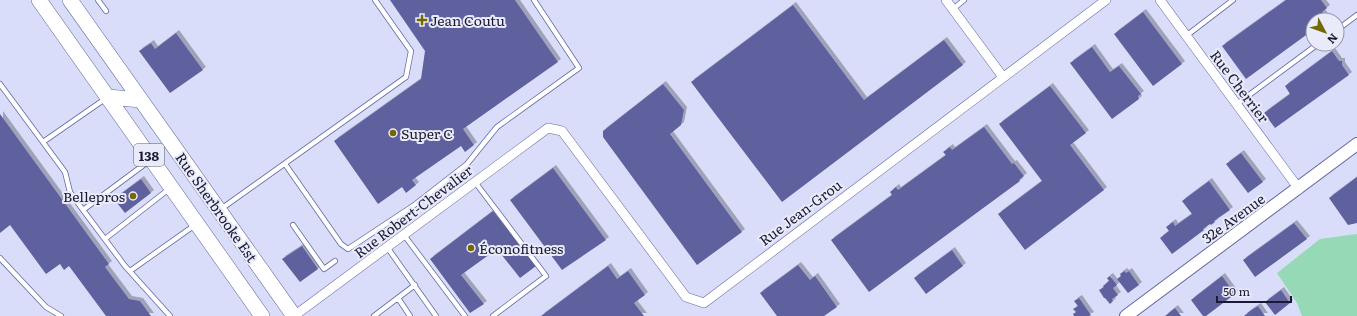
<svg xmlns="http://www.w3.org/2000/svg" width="1357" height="316" font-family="Literata,serif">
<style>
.green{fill:#96d9b6}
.building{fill:#5e609e;filter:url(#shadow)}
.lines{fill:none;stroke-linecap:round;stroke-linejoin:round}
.service-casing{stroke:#6567a5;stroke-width:6}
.minor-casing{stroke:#6567a5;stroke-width:10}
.tertiary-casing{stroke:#6567a5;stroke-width:14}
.primary-casing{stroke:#6567a5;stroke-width:16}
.service{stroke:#fff;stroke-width:4.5}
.minor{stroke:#fff;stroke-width:9}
.tertiary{stroke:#fff;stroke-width:12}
.primary{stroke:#fff;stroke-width:15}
.poi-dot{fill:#746800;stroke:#eaebfa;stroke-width:1.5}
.labels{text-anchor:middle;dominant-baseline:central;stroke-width:4;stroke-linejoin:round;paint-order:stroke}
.shield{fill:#eaebfa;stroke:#58596f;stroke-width:1}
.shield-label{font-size:13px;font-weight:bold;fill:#1a1a34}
.poi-label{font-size:14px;fill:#1a1a34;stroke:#eaebfa;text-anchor:start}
.street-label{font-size:14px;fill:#1a1a34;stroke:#eaebfa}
</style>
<defs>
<filter id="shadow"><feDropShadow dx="3" dy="-3" stdDeviation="0" flood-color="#0004"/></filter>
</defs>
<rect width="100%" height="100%" fill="#daddf9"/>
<path class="green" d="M1357,234v82h-55l-5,-13 -20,-30 43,-34z"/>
<path class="building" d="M390,0h125l43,62 -95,67 11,16 -9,7 -4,-6 -49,34 4,5 -10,8 -4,-6 -24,17 -44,-63 87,-62 4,-28z
M1286,0h35l6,8 -5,4 5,8h-14v10l-67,49 -24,-33z
M793,5l71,95 80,-60 19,25 -181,137 -91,-120z
M1143,12l39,52 -29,22 -39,-52z
M176,33l27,37 -33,23 -31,-42 12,-8 4,6z
M1092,47l18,25 9,-6 22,28 -3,2 1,3 -27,20 -42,-56z
M1332,51l7,10h3v4l7,10 -74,53 -11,-15 26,-19 -5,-8z
M663,84l21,26 -3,15 -11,9 72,98 -45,33 -94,-128v-6z
M1050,86l36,47 -16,12 34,45 -79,60 -27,-36 44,-33 -43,-57z
M0,114l109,150 -4,3 24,32 11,2 11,15h-45l-37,-50 -5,4 -4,-6 -14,10 -36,-49 -10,8z
M984,127l28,37 2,-1 10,13 -5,4 1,1 -151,111 -38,-52 61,-45 -2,-3 6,-5 2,3 48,-35 -3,-3 7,-5 2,3z
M1241,153l22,29 -15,11 -22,-29z
M553,168l53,72 -44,30 -52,-70z
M1357,177v46l-9,2 -19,-27z
M141,179l10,14 -26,20 -11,-14z
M1209,181l21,29 -16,11 1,1 -4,3 -1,-1 -7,5 1,1 -32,24 -12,-16 9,-7 -3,-4 7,-5 2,4 17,-12 -10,-13z
M493,211l43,55 -16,12 -23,-29 -36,26 23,29 -14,9 -40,-54z
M1294,223l13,16 -52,38 -12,-17z
M302,246l16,23 -18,13 -18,-23z
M952,250l11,16 -37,28 -12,-16z
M798,265l12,15 5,-4 22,31 -13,9h-47l-17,-23z
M608,266l9,13 11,-8 17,24 -11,8 10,13h-103z
M1124,271l2,2 3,-2 10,14 -11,8 -11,-14 4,-3 -1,-2z
M1110,276l7,9 -4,3 5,7 -6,4 1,2 -3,3 -5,-6h-1l-5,-8 5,-3 -1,-1 6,-5 -2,-3z
M1222,276l13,18 -29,22h-3l-12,-16z
M1281,290l9,13 -15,12 -10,-13z
M1079,298l12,17 -2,1h-15l-1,-2 3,-2 -3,-3 5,-3 -4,-5z
M1258,306l7,10h-21l6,-5z
M1175,308l6,8h-16z"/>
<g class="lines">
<defs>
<path id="service" d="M98,0l8,11
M953,9l11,-9
M1337,30l20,-15
M1186,36l47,-36
M0,84l65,88 5,20 13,18 42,56 45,50
M1237,104l81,-60
M43,142l62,-43
M285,164l56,80 7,5 65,-43 54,-42 30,-37 82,-59 -45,-68
M475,182l71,94 -53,40
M221,209l185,-132 5,-26 -36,-51
M83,210l66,-49
M293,225l31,44 11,-8
M404,235l61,81
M105,239l64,-50
M387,247l49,69
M0,258l46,49 15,9
M130,271l65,-46
M398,298l12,18
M374,316l41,-31"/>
<path id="minor" d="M946,0l57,77
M1160,0l139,189
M294,316l254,-188 14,3 124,166 18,6 402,-303"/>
<path id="tertiary" d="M1126,316l231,-172"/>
<path id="primary" d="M39,0l223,316
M70,0l224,316
M108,97l33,3"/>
</defs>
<use href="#service" class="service-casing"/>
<use href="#minor" class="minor-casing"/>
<use href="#tertiary" class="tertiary-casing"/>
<use href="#primary" class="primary-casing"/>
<use href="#service" class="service"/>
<use href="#minor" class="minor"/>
<use href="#tertiary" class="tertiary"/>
<use href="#primary" class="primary"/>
</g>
<g class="poi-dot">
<path d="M420 14h4v4h4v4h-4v4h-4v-4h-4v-4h4z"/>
<circle cx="393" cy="133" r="4"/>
<circle cx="133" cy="196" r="4"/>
<circle cx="471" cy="248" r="4"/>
</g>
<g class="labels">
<rect class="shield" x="134" y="144" width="30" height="22" rx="3"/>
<g class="shield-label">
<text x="149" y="155">138</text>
</g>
<g class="poi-label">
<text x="430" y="20">Jean Coutu</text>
<text x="401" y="133">Super C</text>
<text x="125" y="196" text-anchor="end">Bellepros</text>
<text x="479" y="248">Éconofitness</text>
</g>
<g class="street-label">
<text transform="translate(1240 86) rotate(53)">Rue Cherrier</text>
<text transform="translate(217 207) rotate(55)">Rue Sherbrooke Est</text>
<text transform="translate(413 211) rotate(-37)">Rue Robert-Chevalier</text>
<text transform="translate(800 212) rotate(-37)">Rue Jean-Grou</text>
<text transform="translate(1233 218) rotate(-36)">32e Avenue</text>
</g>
</g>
<g transform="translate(1325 32) rotate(131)"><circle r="19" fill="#eaebfa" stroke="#9797ab"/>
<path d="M0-3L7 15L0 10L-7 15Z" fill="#746800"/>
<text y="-6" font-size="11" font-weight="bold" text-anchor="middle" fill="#1a1a34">N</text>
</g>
<path d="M1217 296v6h74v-6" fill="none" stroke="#1a1a34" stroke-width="2"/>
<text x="1223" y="296" font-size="12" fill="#1a1a34" stroke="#eaebfa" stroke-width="3" paint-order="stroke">50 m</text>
</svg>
